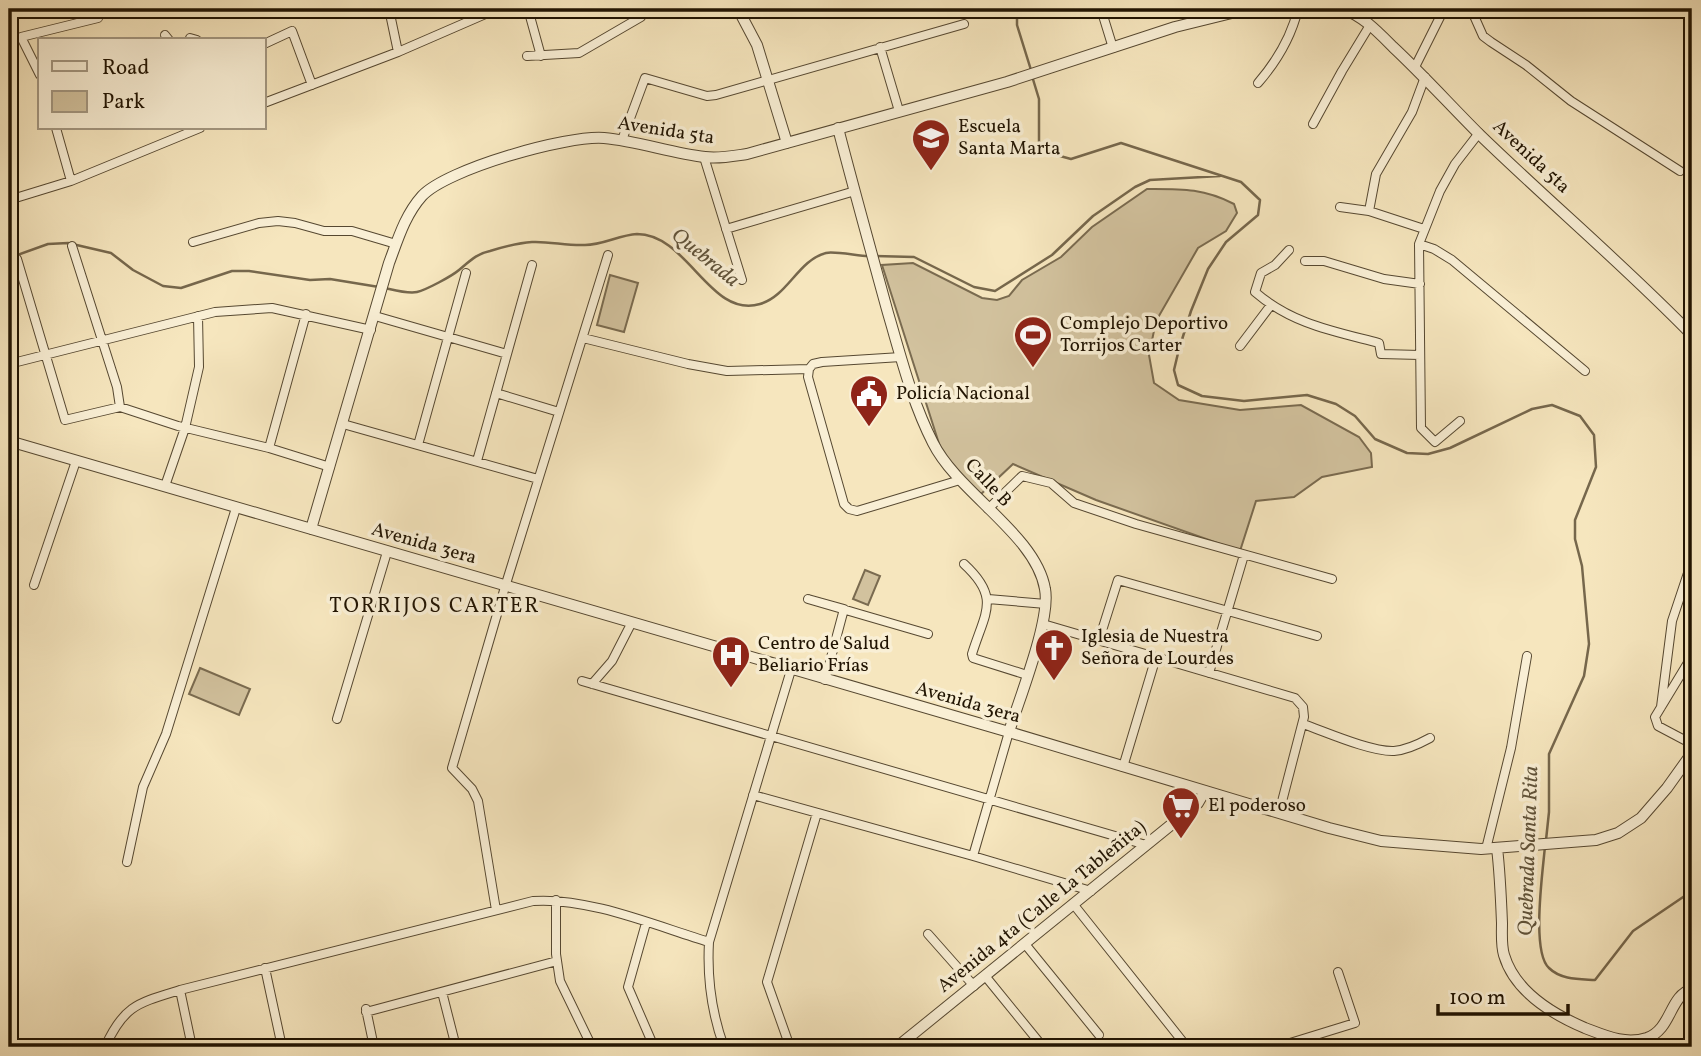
<svg xmlns="http://www.w3.org/2000/svg" width="1701" height="1056" font-family="Vollkorn,serif">
<style>
.green{fill:#d2c29e;stroke:#7a6b50;stroke-width:2}
.lines{fill:none;stroke-linecap:round;stroke-linejoin:round}
.stream{stroke:#76674c;stroke-width:2.5}
.minor-casing{stroke:#564831;stroke-width:10}
.tertiary-casing{stroke:#564831;stroke-width:12}
.minor{stroke:#f9efd5;stroke-width:8}
.tertiary{stroke:#f9efd5;stroke-width:10}
.labels{text-anchor:middle;dominant-baseline:central;stroke-width:7;stroke-linejoin:round;paint-order:stroke}
.poi-label{font-size:19px;fill:#211402;stroke:#f9efd5;text-anchor:start}
.street-label{font-size:19px;fill:#211402;stroke:#f9efd5}
.water-label{font-size:21px;font-style:italic;fill:#60533a;stroke:#f9efd5}
.neighbourhood-label{font-size:21px;letter-spacing:2px;fill:#211402;stroke:#f9efd5}
</style>
<rect width="100%" height="100%" fill="#f6e6be"/>
<filter id="stains"><feTurbulence type="fractalNoise" baseFrequency=".00286" numOctaves="4"/><feColorMatrix values="0 0 0 0 .2 0 0 0 0 .09 0 0 0 0 .02 0 0 0 .5 -.17"/></filter>
<radialGradient id="worn" r=".72"><stop offset=".6" stop-color="#630" stop-opacity="0"/><stop offset="1" stop-color="#630" stop-opacity=".3"/></radialGradient>
<path class="green" d="M1147,189c34,0 56,-1 87,15l3,9 -11,18 -28,17 -42,73 -7,34 5,28 25,17 61,10 61,-5 58,32 12,16 1,14 -50,10 -28,20 -38,4 -16,50 -144,-51 -83,-36 -33,31 -38,-42 -60,-188 31,-2 69,35 15,2 12,-4 13,-16 39,-23 31,-30z
M610,275l28,8 -14,49 -27,-7z
M865,570l15,6 -12,29 -15,-6z
M200,668l50,21 -11,26 -50,-21z"/>
<g class="lines">
<path class="stream" d="M1017,9v16l14,45
M1032,76l7,23v43l21,14 11,3 50,-16 120,39 19,18 -2,15 -32,27 -18,27 -17,42 -12,38 -5,21 4,15 24,11 42,5 63,-6 29,9 19,12 20,23 32,14 21,1 22,-6 82,-39 20,-4 28,11 14,19 2,32 -21,53v19l7,27 7,78 -5,32 -35,78v58l-3,28
M875,256l39,1 60,30 21,4 57,-36 41,-39 42,-29 15,-7 70,-4
M9,258l39,-14 20,-1 43,10 22,17 30,16 18,2 51,-17h17l61,9 20,-1 49,8
M385,288c9,2 23,6 32,4 9,-2 35,-16 42,-22 11,-9 17,-16 31,-19 13,-4 28,-8 42,-9 17,-1 35,4 53,3 18,0 34,-10 52,-11 51,0 73,85 123,70 28,-8 38,-44 66,-51 8,-2 33,3 42,3
M1545,846c-2,24 -14,106 4,122 12,12 31,11 46,12l38,-49 59,-40"/>
<defs>
<path id="minor" d="M389,9l9,43
M528,9l13,47
M1101,9l12,39
M1471,9l12,27 8,6 35,23 45,36 109,70
M165,35l4,5
M190,38l7,2
M264,44l28,-13 20,54
M880,47l19,64
M527,56l52,-3 62,-36 1,-8
M1415,67l29,-58
M40,75l-19,-38 77,-19
M1258,83c19,-22 33,-45 40,-74
M264,103l134,-51 99,-43
M1313,124l29,-53 28,-46
M56,128l15,53
M622,140l23,-62 62,18 9,-1 248,-71
M704,157l38,123
M9,200l62,-19 129,-53
M1340,207l29,4 55,18
M1369,211l7,-37 36,-62 13,-35
M726,229l129,-38
M193,242l66,-19 19,-2 17,2 29,8h28l44,13
M1419,244l15,5 18,11 133,111
M72,246l45,141 3,20
M1289,250l-14,15 -14,8 -6,19c37,32 78,39 124,51l2,11 39,1
M17,259l48,161 55,-13 58,19 91,22 61,19
M1305,261h19l60,18 36,5
M9,271l11,-2
M375,316l132,38
M583,338l105,26 39,7 82,-2 4,-5 9,-2 79,-5
M1240,346l31,-41
M9,364l206,-52 57,-4 99,22
M809,369l-1,8 36,127 5,5 8,2 103,-31
M496,393l63,19
M1460,421l-25,21 -14,-14 -2,-184 21,-53 15,-27 24,-31
M343,424l195,55
M418,445l48,-172
M269,448l37,-134
M477,461l55,-196
M165,486l20,-58 14,-61 -1,-51
M988,509l34,-33 29,7 23,20 62,21 196,55
M964,564c37,34 21,48 8,90l1,4 54,17
M34,585l42,-124
M988,599l58,5
M1043,624l252,74 8,9 1,10 -25,96
M1099,640l19,-60 199,56
M1692,656l-37,61 3,9 34,18
M1209,673l35,-118
M825,680l19,-71 -36,-10 120,35
M582,681l564,164
M592,684l20,-23 19,-37
M1661,707l11,-86 16,-48 4,-6
M337,719l50,-167
M1303,724c23,8 68,28 91,27 13,-1 25,-7 36,-13
M1123,767l33,-110
M753,795l220,61 118,35
M1486,849l25,-101 16,-92
M973,856l36,-124
M127,862l16,-75 23,-53 70,-226
M556,900v54l4,27 32,66
M1074,905l113,142
M496,910l-18,-109 -6,-12 -20,-21 53,-181 103,-332
M646,923l-18,64 26,60
M928,934l46,52
M1025,944l74,91
M265,968l17,79
M986,977l57,70
M180,990l12,57
M442,992l14,55
M366,1009l8,38
M366,1012l191,-51
M105,1047c19,-42 33,-44 75,-57l353,-89c55,-4 123,25 176,41
M724,1047c-12,-33 -17,-69 -15,-105l82,-272
M790,1047l-23,-65 50,-169
M1277,1047l78,-24 -17,-51"/>
<path id="tertiary" d="M738,9l19,36 30,98
M1343,9c20,7 35,23 50,38 30,28 57,58 86,87 70,68 145,131 213,201
M838,128c16,62 33,123 50,185 13,44 24,89 45,130 25,50 103,92 112,146 6,31 -26,110 -36,143
M9,441l1000,291 320,96 52,13 100,8 115,-9 22,-7 23,-15 26,-30 25,-35
M311,529l78,-266c9,-24 16,-48 33,-67 25,-27 145,-61 182,-58 34,3 67,15 101,19 14,2 28,-1 42,-3l260,-72 168,-55 73,-18
M1497,848c3,25 4,50 5,75 0,10 -1,22 2,32 11,37 48,59 81,73 21,8 40,17 62,10 25,-9 22,-42 45,-49
M897,1047l301,-244 7,-12"/>
</defs>
<use href="#minor" class="minor-casing"/>
<use href="#tertiary" class="tertiary-casing"/>
<use href="#minor" class="minor"/>
<use href="#tertiary" class="tertiary"/>
</g>
<defs>
<symbol id="school-pin" viewBox="-11 -11 22 30"><path d="M0 17L-7.5 6A9.5 9.5 0 1 1 7.5 6Z" fill="#8f2418" stroke="#f9efd5"/><path d="M0-5L7-2L0 1L-7-2ZM-4 1L0 2.5L4 1V4Q0 6-4 4Z" fill="#fff"/></symbol>
<symbol id="stadium-pin" viewBox="-11 -11 22 30"><path d="M0 17L-7.5 6A9.5 9.5 0 1 1 7.5 6Z" fill="#8f2418" stroke="#f9efd5"/><path d="M0-5a6.5 5 0 1 0 0 10a6.5 5 0 1 0 0-10ZM-3.5-1.8h7v3.6h-7Z" fill="#fff"/></symbol>
<symbol id="civic-pin" viewBox="-11 -11 22 30"><path d="M0 17L-7.5 6A9.5 9.5 0 1 1 7.5 6Z" fill="#8f2418" stroke="#f9efd5"/><path d="M-.6-6.5H3V-4.5H.6V-3L4-1V1h2V6H-6V1h2V-1L-.6-3ZM-1.2 2.5V6h2.4V2.5Z" fill="#fff"/></symbol>
<symbol id="church-pin" viewBox="-11 -11 22 30"><path d="M0 17L-7.5 6A9.5 9.5 0 1 1 7.5 6Z" fill="#8f2418" stroke="#f9efd5"/><path d="M-1.2-6h2.4v3.5h3.3v2.4h-3.3V6h-2.4V-.1h-3.3v-2.4h3.3Z" fill="#fff"/></symbol>
<symbol id="hospital-pin" viewBox="-11 -11 22 30"><path d="M0 17L-7.5 6A9.5 9.5 0 1 1 7.5 6Z" fill="#8f2418" stroke="#f9efd5"/><path d="M-5-5h3v3.5h4V-5h3V5h-3V1.5h-4V5h-3Z" fill="#fff"/></symbol>
<symbol id="supermarket-pin" viewBox="-11 -11 22 30"><path d="M0 17L-7.5 6A9.5 9.5 0 1 1 7.5 6Z" fill="#8f2418" stroke="#f9efd5"/><path d="M-6-5.5h2.5l.6 2H6L4.5 2H-2.5L-4.4-4H-6ZM-1.5 3.2a1.3 1.3 0 1 0 .1 0ZM3 3.2a1.3 1.3 0 1 0 .1 0Z" fill="#fff"/></symbol>
</defs>
<g fill-rule="evenodd">
<use href="#school-pin" x="909" y="116" width="44" height="60"/>
<use href="#stadium-pin" x="1011" y="313" width="44" height="60"/>
<use href="#civic-pin" x="847" y="372" width="44" height="60"/>
<use href="#church-pin" x="1032" y="626" width="44" height="60"/>
<use href="#hospital-pin" x="709" y="633" width="44" height="60"/>
<use href="#supermarket-pin" x="1159" y="784" width="44" height="60"/>
</g>
<g class="labels">
<g class="poi-label">
<text x="958" y="127">Escuela<tspan x="958" dy="22">Santa Marta</tspan></text>
<text x="1060" y="324">Complejo Deportivo<tspan x="1060" dy="22">Torrijos Carter</tspan></text>
<text x="896" y="394">Policía Nacional</text>
<text x="1081" y="637">Iglesia de Nuestra<tspan x="1081" dy="22">Señora de Lourdes</tspan></text>
<text x="758" y="644">Centro de Salud<tspan x="758" dy="22">Beliario Frías</tspan></text>
<text x="1208" y="806">El poderoso</text>
</g>
<g class="street-label">
<text transform="translate(666 131) rotate(9)">Avenida 5ta</text>
<text transform="translate(1531 157) rotate(43)">Avenida 5ta</text>
<text transform="translate(988 483) rotate(47)">Calle B</text>
<text transform="translate(424 544) rotate(16)">Avenida 3era</text>
<text transform="translate(968 703) rotate(16)">Avenida 3era</text>
<text transform="translate(1042 907) rotate(-39)">Avenida 4ta (Calle La Tableñita)</text>
</g>
<g class="water-label">
<text transform="translate(705 258) rotate(39)">Quebrada</text>
<text transform="translate(1529 851) rotate(-88)">Quebrada Santa Rita</text>
</g>
<g class="neighbourhood-label">
<text x="435" y="606">TORRIJOS CARTER</text>
</g>
</g>
<rect width="1701" height="1056" fill="none" stroke="#f6e6be" stroke-width="35"/>
<rect x="10" y="10" width="1680" height="1035" fill="none" stroke="#211402" stroke-width="3.5"/>
<rect x="18" y="18" width="1666" height="1021" fill="none" stroke="#211402" stroke-width="2"/>
<rect x="38" y="38" width="228" height="91" fill="#f9efd5" stroke="#a39781" stroke-width="2"/>
<rect x="52" y="61" width="35" height="10" fill="#f9efd5" stroke="#a39781" stroke-width="2"/>
<text x="102" y="74" font-size="21" fill="#211402">Road</text>
<rect x="52" y="91" width="35" height="21" fill="#d2c29e" stroke="#a39781" stroke-width="2"/>
<text x="102" y="108" font-size="21" fill="#211402">Park</text>
<path d="M1438 1004v10h130v-10" fill="none" stroke="#211402" stroke-width="3.5"/>
<text x="1449" y="1004" font-size="21" fill="#211402" stroke="#f9efd5" stroke-width="5" paint-order="stroke">100 m</text>
<rect width="100%" height="100%" filter="url(#stains)"/>
<rect width="100%" height="100%" fill="url(#worn)"/>
</svg>
